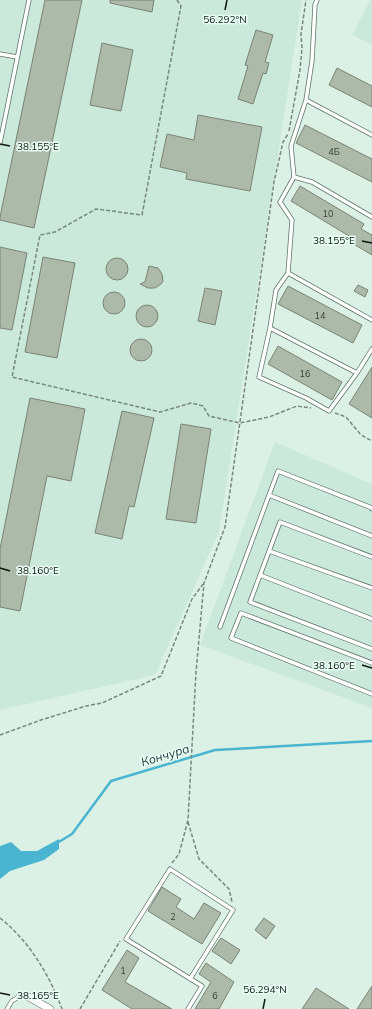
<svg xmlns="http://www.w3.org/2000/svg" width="372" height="1009" font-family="Mulish,sans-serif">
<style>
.built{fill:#cbe9da}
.water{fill:#4ab5d0}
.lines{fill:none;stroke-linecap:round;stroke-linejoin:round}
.stream{stroke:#4ab5d0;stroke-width:2.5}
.building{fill:#adb9a9;stroke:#798475}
.service-casing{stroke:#60736a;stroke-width:5}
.minor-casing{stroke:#60736a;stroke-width:8}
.path{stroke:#78877f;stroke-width:1.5;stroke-dasharray:4 2;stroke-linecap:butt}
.service{stroke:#fff;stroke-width:3.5}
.minor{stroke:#fff;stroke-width:7}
.ticks{fill:none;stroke:#0e1612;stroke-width:1.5}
.labels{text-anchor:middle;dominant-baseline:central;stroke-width:3;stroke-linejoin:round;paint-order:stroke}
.number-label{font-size:9px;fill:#363f38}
.water-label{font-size:12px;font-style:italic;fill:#263e44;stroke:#e9fff4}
.ticks-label{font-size:10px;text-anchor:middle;fill:#0e1612;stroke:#e9fff4;stroke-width:3;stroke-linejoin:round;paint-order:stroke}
</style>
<rect width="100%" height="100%" fill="#dcf1e6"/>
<path class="built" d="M0,0h302l-83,532 -64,143 -155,35z
M370,0h2v45l-20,-10z
M275,442l97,42v224l-172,-63z"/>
<path class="water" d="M59,839v10l-15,11 -34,11 -10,8v-33l11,-4 10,9h16z"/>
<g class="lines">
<path class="stream" d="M57,843l15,-9 39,-53 104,-31 157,-9"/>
</g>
<path class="building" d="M45,0h37l-48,228 -34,-8v-3z
M110,0h44l-2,12 -42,-9z
M256,30l17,5 -8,27 4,1 -3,11 -3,-1 -10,31 -15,-5 10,-33 -3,-1z
M102,43l31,7 -12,61 -31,-6z
M337,68l35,18v21l-43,-22z
M198,115l64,12 -12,64 -64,-12 1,-6 -27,-6 7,-33 27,6z
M305,125l67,34v23l-76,-39z
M300,186l64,38 -3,5 11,6v20l-20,-12 2,-4 -63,-38z
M0,247l27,6 -15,77 -12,-2z
M43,257l32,6 -18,95 -32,-6z
M106 269a11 11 0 1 1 22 0a11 11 0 1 1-22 0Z
M149,266l9,2 4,6 1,7 -2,3 -6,4h-7l-8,-4 5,-2z
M358,285l10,5 -3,7 -11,-6z
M288,286l74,39 -9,18 -75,-39z
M205,288l17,3 -7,34 -17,-4z
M103 303a11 11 0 1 1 22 0a11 11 0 1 1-22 0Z
M136 316a11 11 0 1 1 22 0a11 11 0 1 1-22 0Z
M130 350a11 11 0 1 1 22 0a11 11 0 1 1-22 0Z
M278,346l64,36 -10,18 -64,-36z
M372,367v51l-23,-14z
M30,398l55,11 -14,72 -24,-5 -27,135 -20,-4v-58z
M122,411l32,7 -20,89 -5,-1 -7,33 -27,-6z
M181,424l30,5 -15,94 -30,-4z
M162,887l19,12 -5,8 18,12 10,-16 17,10 -19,31 -54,-33z
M264,918l11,8 -9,13 -11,-9z
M221,938l19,12 -9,14 -19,-13z
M127,950l12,8 -14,24 47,27h-40l-30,-19z
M206,963l28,19 -15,27h-24l16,-27 -12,-8z
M372,986v23h-15z
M316,988l33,21h-47z"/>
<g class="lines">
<defs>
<path id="service" d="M0,54l17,3
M306,100l66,35
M0,143l29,-143
M294,177l-3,-31 15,-46 6,-39 3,-56 2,-5
M372,217l-60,-35 -18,-5 -14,25 12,18 -4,53 -12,17 -6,38 -11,49 47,21 23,13 28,-38 15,-24
M288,273l84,47
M270,328l87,45
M269,495l103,41
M269,551l103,37
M372,557l-92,-35 -30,80 122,47
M260,575l112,44
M220,627l58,-156 94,37v1
M372,663l-131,-50 -10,25 141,56
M7,1009l5,-8 8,-5
M188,1009l14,-23 -76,-47 44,-70 63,41 -43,69"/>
<path id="minor" d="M20,996h7l23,13"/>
</defs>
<use href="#service" class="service-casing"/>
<use href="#minor" class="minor-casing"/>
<path class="path" d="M177,0l4,6 -39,209 -46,-6 -41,23 -15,3 -28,142 148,35 31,-9 12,3 6,10 31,7 29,-6 28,-11 14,2
M289,131l11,-61 2,-22 -1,-14 5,-34
M335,413l11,4 15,18 11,6
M0,735l41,-15 45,-14 16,-3 59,-27 31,-77 11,-15
M188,822l11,37 30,30 3,13
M172,863l7,-9 9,-34 8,-148 8,-89 21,-56 49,-345 9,-40 5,-8
M0,918c29,23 49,56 62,91
M80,1009l40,-68"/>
<use href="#service" class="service"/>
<use href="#minor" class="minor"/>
</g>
<path class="ticks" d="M225,10l2,-10M0,144l10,2M362,241l10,2M0,568l10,3M362,665l10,3M0,993l10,2M263,1009l2,-10"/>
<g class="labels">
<g class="number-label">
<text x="334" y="151">4Б</text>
<text x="328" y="213">10</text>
<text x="320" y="315">14</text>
<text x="305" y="373">16</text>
<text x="173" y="916">2</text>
<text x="123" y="970">1</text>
<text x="215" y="995">6</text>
</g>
<g class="water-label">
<text transform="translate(165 755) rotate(-17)">Кончура</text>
</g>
</g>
<g class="ticks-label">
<text x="225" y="23">56.292°N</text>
<text x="38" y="150">38.155°E</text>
<text x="334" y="244">38.155°E</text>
<text x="38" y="574">38.160°E</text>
<text x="334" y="669">38.160°E</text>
<text x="265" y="993">56.294°N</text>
<text x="38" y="999">38.165°E</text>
</g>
</svg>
